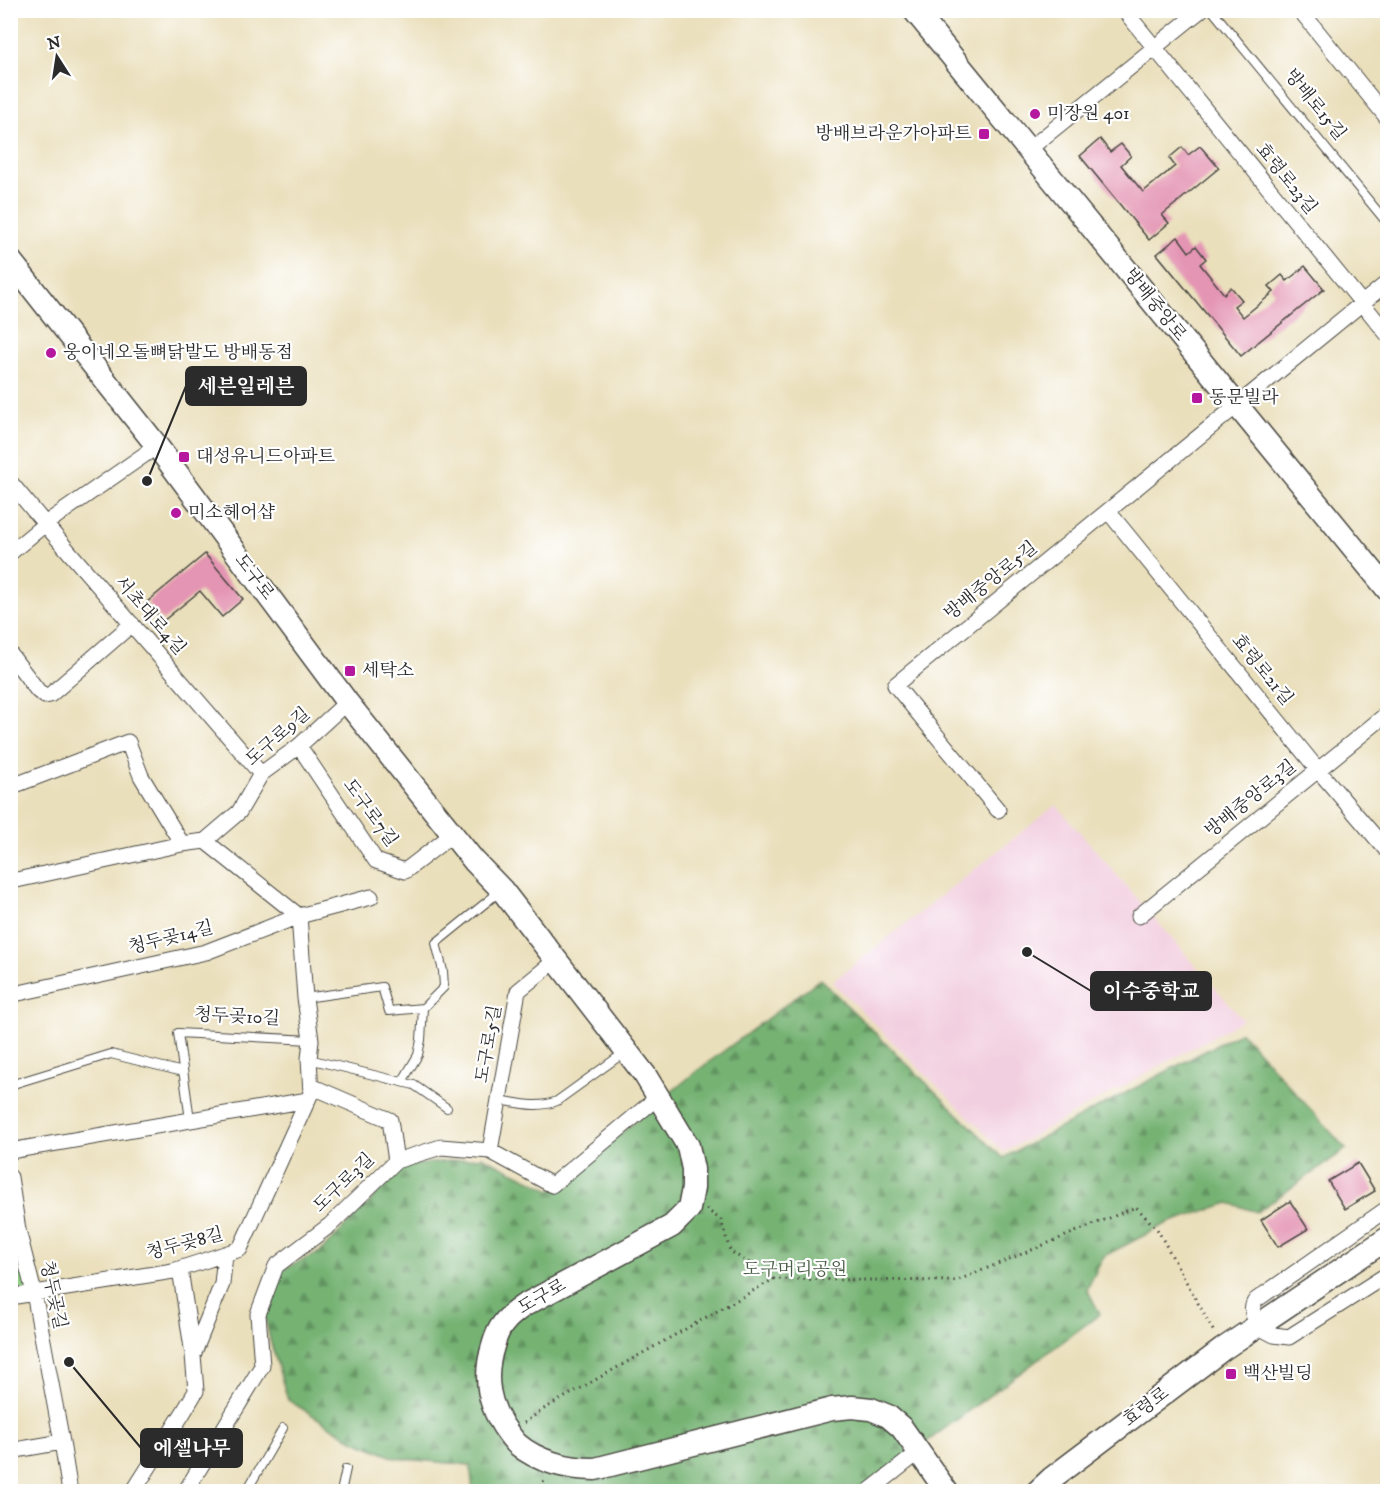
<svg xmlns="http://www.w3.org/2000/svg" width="1398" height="1502" font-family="'IM FELL DW Pica','Noto Serif KR',serif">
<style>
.built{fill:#f2cfe0}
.forest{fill:url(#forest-firs);stroke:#506f4f;stroke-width:1.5}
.park{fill:#93d186;stroke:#5f7e58;stroke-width:1.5}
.building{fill:#e495b3}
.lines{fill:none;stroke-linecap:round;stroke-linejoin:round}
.lane-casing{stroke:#484641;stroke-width:10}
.street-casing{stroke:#484641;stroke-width:17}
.secondary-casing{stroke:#484641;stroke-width:25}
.path{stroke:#484641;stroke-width:3;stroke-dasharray:1.5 4.5;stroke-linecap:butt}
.lane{stroke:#fff;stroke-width:8}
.street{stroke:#fff;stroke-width:15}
.secondary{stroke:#fff;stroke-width:22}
.poi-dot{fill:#b5179e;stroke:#fff;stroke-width:2}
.labels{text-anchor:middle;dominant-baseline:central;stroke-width:4.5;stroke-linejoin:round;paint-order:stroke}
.street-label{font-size:18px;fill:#2b2b2b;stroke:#fff}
.poi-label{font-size:18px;fill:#2b2b2b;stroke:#fff;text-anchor:start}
.park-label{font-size:18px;fill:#4a5d46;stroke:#fff}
.leader{fill:none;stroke:#2b2b2b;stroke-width:2}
.callout-dot{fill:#2b2b2b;stroke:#fff;stroke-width:2}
.callout{fill:#2b2b2b;stroke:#2b2b2b;stroke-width:2}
.callout-label{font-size:20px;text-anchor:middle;font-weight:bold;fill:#fff}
</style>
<defs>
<pattern id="forest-firs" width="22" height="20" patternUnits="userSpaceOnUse" patternTransform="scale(1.5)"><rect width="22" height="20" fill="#76b373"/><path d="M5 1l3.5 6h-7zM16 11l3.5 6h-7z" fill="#61925f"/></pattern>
</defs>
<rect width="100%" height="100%" fill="#fff"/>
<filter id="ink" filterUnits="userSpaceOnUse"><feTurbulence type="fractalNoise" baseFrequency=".0167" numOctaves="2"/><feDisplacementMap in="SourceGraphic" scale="12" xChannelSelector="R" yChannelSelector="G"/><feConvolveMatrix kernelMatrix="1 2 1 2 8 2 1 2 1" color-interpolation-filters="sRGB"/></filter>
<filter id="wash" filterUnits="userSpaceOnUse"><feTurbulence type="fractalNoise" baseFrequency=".008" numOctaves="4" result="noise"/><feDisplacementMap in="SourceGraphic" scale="24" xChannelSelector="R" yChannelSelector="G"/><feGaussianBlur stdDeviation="1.35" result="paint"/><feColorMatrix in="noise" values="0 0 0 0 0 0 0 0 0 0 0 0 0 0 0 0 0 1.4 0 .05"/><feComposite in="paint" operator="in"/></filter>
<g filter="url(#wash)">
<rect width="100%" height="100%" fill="#eadfbb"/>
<path class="built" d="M1056,805l187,215 -239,132 -172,-170z"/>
<path class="forest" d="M820,979l183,179 238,-126 105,117 -89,63 -28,-9 -61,20 -64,33 -17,33 13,25 -240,177h-387l-3,-26 -75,-7 -44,-19 -63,-39 -18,-60 -6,-29 13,-39 43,-20 85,-86 78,-9 68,33 146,-119z"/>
<path class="park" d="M18,1230l16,63 -23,4v-66z"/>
<g id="blocks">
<path class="building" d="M1100,139l10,13 11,-8 10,12 -10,9 22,27 32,-26 -6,-8 13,-11 6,8 12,-9 19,22 -57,47 7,8 -20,17 -69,-84z
M1178,237l11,15 7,-6 10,13 -6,5 24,30 7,-7 11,13 -8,6 9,11 31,-25 -5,-6 13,-11 5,6 18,-15 19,23 -83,67 -84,-102z
M205,554l38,45 -21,18 -22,-26 -37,30 -16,-19z
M1358,1163l17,28 -30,18 -17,-28z
M1290,1201l18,28 -30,18 -17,-27z"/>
</g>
</g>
<g filter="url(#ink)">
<use href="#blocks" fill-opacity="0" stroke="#484641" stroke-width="1.5"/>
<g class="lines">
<defs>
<path id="lane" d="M1212,10l176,214
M924,20l10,-10
M305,998l77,-11 7,24 34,-3 21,-21 -1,-16 -7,-28 63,-51
M309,1059l105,26 33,23
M402,1082l16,-27 3,-15 2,-32
M10,1085l101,-31 72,18
M499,1100c20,3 39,9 58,1l68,-49
M190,1120l-12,-87 133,7
M246,1492l37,-64
M341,1492l5,-23"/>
<path id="street" d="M1124,10l264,325
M1300,10l88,109
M1028,150l173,-140
M10,482l35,42 216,250
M1108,511l210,259 70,82
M10,553l35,-29 112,-78
M10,654l28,37 7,5 5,-1 82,-71
M299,746l77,115 29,10 48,-37
M10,787l118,-45 13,34 41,68
M998,810l-103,-125 493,-403
M12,881l170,-37 23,-3 34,-29 22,-38 38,-28 48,-44
M1139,916l249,-203
M10,995l196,-43 93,-36 72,-19
M311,1086l79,34 6,41
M10,1151l298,-51
M490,1151l28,-160 38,-31
M10,1177l8,53 16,63 28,149 8,50
M1388,1208l-132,92c-7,8 -2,17 1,26l17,9 15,2 99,-63
M180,1269l13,86
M10,1297l163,-26 67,-22 71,-156 -2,-34 2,-19 -6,-42 -6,-82 -94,-75
M10,1451l52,-9
M133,1492l50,-79 13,-22 -3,-36 29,-71 3,-30
M185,1492l77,-126 -4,-52 18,-48 54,-41 66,-64 45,-14 49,4 62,34 106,-88
M868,1492l51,-40"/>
<path id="secondary" d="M914,10l474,580
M10,260l147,186 190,256 127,159 28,29 143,185 43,71 5,23v19l-4,21 -17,17 -149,80c-7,5 -15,11 -20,18 -5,6 -8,15 -10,22 -10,32 -5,60 15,87 3,4 6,8 9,11 21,18 51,25 78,25l237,-60 20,-2 19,2 17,7 14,12 45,64
M1037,1492l15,-14 171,-129 165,-111"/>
</defs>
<use href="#lane" class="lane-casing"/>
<use href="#street" class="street-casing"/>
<use href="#secondary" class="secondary-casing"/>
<path class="path" d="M706,1209l15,11 9,31 44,28
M524,1423l18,-13 232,-131 182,2 180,-74 21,22 58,105
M537,1492l7,-12"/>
<use href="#lane" class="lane"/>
<use href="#street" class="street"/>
<use href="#secondary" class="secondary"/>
</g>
</g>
<g class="poi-dot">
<circle cx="1035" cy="114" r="6"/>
<rect x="978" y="128" width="12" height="12" rx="3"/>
<circle cx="51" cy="353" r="6"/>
<rect x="1191" y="392" width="12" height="12" rx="3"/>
<rect x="178" y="451" width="12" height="12" rx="3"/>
<circle cx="176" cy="513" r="6"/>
<rect x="344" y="665" width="12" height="12" rx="3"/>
<rect x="1225" y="1368" width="12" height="12" rx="3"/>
</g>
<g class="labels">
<g class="street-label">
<text transform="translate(1315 105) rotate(51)">방배로15길</text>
<text transform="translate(1286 179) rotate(51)">효령로23길</text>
<text transform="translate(1155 305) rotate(51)">방배중앙로</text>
<text transform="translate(254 577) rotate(53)">도구로</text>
<text transform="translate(991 581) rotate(-39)">방배중앙로5길</text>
<text transform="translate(150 616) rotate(49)">서초대로4길</text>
<text transform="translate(1262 670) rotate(51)">효령로21길</text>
<text transform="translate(278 737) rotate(-41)">도구로9길</text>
<text transform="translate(1251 799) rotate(-39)">방배중앙로3길</text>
<text transform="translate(370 813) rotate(54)">도구로7길</text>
<text transform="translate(171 938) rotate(-14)">청두곶14길</text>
<text transform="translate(237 1017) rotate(3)">청두곶10길</text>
<text transform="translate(489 1044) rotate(-80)">도구로5길</text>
<text transform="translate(344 1183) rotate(-44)">도구로3길</text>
<text transform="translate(185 1244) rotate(-15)">청두곶8길</text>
<text transform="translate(53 1295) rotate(78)">청두곶길</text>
<text transform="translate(542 1297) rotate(-30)">도구로</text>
<text transform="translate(1146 1407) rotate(-37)">효령로</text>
</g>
<g class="poi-label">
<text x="1047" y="114">미장원 401</text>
<text x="972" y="134" text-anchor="end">방배브라운가아파트</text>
<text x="63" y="353">웅이네오돌뼈닭발도 방배동점</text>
<text x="1209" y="398">동문빌라</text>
<text x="196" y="457">대성유니드아파트</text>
<text x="188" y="513">미소헤어샵</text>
<text x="362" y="671">세탁소</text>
<text x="1243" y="1374">백산빌딩</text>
</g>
<g class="park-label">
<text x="795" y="1270">도구머리공원</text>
</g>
</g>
<path class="leader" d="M147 481L186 386M1027 952L1091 991M69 1362L141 1448"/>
<g class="callout-dot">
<circle cx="147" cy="481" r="6"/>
<circle cx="1027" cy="952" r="6"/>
<circle cx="69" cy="1362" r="6"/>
</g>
<g class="callout">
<rect x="186" y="367" width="120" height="38" rx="6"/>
<rect x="1091" y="972" width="120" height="38" rx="6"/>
<rect x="141" y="1429" width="101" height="38" rx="6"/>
</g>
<g class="callout-label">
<text x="246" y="393">세븐일레븐</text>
<text x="1151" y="998">이수중학교</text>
<text x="192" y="1455">에셀나무</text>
</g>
<rect width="1398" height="1502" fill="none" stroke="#fff" stroke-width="36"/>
<g transform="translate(57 57) rotate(348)" stroke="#ffffff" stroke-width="4.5" paint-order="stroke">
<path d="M0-4.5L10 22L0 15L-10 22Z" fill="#2b2b2b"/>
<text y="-9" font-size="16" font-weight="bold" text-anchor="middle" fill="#2b2b2b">N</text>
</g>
</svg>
